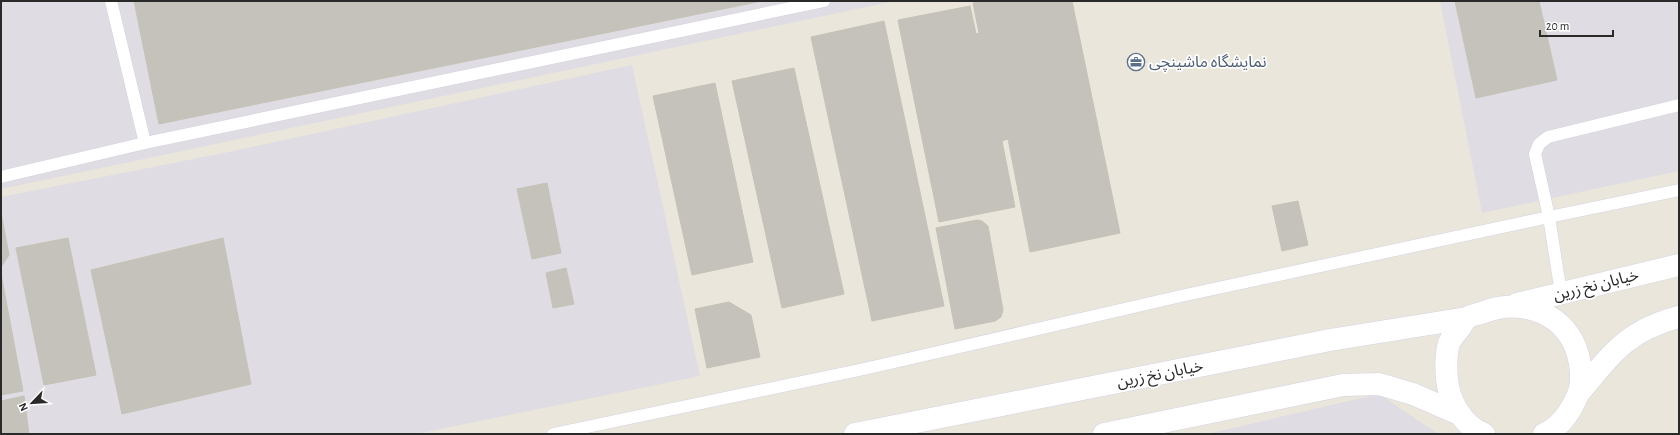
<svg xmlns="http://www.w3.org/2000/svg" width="1680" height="435" font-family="'Alegreya Sans','Noto Sans Arabic',sans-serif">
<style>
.industrial{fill:#dfdce3}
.building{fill:#c5c2bc;stroke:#c5c2b6}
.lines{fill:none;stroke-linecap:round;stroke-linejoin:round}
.service-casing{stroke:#d2d3e0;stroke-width:13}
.tertiary-casing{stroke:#d2d3e0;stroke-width:23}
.service{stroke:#fff;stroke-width:12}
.tertiary{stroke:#fff;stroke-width:22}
.labels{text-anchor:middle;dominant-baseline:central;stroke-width:3.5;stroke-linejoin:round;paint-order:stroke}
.service-label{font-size:16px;fill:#4e5e75;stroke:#fff;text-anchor:start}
.street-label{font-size:16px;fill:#292929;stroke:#fff}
</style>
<rect width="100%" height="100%" fill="#eae6dc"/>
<path class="industrial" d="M1,1h894l-894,188z
M1440,1h239v170l-197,42z
M632,65l68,311 -284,58h-415v-237l223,-44z
M1379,394l59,40h-231z"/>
<path class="building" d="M134,1h628l-603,123z
M984,1h88l48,232 -90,19 -22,-113 -6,2 13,66 -76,15 -41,-202 72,-14 6,28 3,-1 -6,-30z
M1455,1h84l18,79 -81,18z
M884,21l60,285 -72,15 -61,-284z
M794,68l50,226 -62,14 -50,-227z
M715,83l38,179 -61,13 -39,-179z
M547,183l14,70 -29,6 -15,-70z
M1298,201l10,44 -26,6 -10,-45z
M1,213l8,42 -8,12z
M977,220l5,1 6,5 15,84 -2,7 -6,4 -40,8 -19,-101z
M68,238l28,137 -52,10 -28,-137z
M223,238l28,146 -129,30 -31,-144z
M566,268l8,36 -21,4 -7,-35z
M1,274l22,117 -22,4z
M729,302l22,13 9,42 -53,11 -12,-59z
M24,396l5,38h-28v-33z"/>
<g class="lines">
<defs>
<path id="service" d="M111,1l34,142
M1,177l144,-34 679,-142
M1561,293l-12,-76 130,-27
M553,434l311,-65 317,-73 368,-79 -14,-63 4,-10 9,-7 131,-32"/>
<path id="tertiary" d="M1517,304l162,-39
M1579,393c32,-39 49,-63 100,-76
M855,434l475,-94 137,-22
M1104,434l239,-49 36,-1 34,10 46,20
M1484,434c-22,-9 -35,-33 -37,-55 -1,-11 -1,-25 2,-36 2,-5 8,-11 11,-15 2,-3 4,-8 7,-10 4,-3 12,-4 17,-6 39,-15 83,2 94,43 4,15 5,31 -2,44 -7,15 -17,29 -32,35"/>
</defs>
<use href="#service" class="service-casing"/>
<use href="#tertiary" class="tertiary-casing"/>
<use href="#service" class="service"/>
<use href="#tertiary" class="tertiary"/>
</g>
<defs>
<symbol id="office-ring" viewBox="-11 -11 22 22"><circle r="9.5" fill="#fff" stroke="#5c6f8a" stroke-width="1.5"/><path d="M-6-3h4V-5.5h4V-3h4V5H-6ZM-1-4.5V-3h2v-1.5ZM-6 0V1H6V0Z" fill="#5c6f8a"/></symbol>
</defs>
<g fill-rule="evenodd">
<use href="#office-ring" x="1126" y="52" width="20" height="20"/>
</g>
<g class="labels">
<g class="service-label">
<text x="1149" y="62">نمایشگاه ماشینچی</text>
</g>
<g class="street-label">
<text transform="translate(1596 285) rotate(-14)">خیابان نخ زرین</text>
<text transform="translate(1160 374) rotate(-11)">خیابان نخ زرین</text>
</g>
</g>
<rect width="1680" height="435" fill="none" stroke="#292929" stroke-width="4"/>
<g transform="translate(32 403) rotate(245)" stroke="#ffffff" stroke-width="3" paint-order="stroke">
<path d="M0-3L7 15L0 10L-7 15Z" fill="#292929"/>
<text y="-6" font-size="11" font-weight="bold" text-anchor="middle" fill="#292929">N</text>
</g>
<path d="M1540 30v6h73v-6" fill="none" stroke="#292929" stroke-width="2"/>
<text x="1546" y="30" font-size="12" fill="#292929" stroke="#ffffff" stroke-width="3" paint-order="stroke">20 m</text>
</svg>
